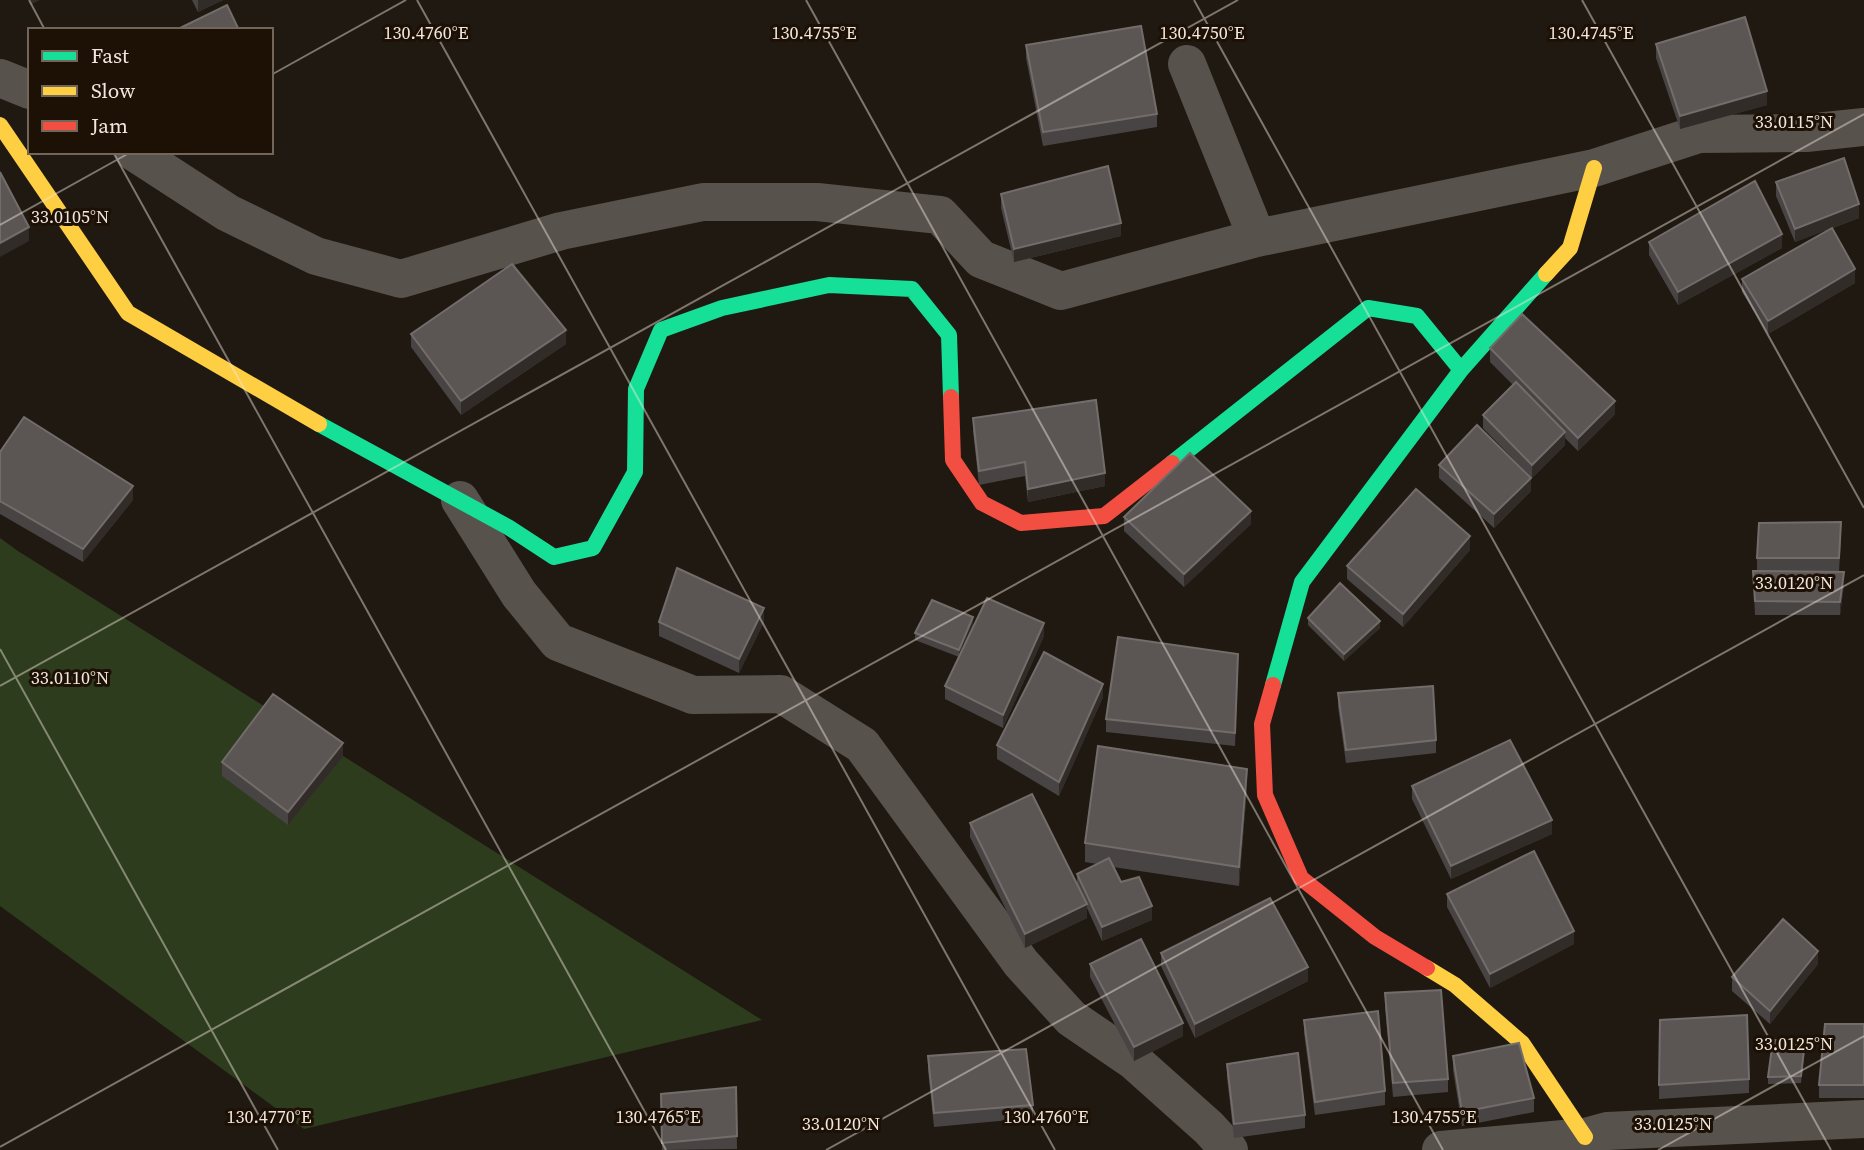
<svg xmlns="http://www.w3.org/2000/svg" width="1864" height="1150" font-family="'Source Serif 4',serif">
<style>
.green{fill:#2c3c1c}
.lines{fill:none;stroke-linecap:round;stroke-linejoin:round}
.street{stroke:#58524c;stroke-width:38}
.fast{stroke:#16e098;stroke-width:16}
.slow{stroke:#ffcf43;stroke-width:16}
.jam{stroke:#f24e42;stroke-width:16}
.wall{fill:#494444}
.shaded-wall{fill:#312c28}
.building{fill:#5b5654;stroke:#726c6a;stroke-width:2}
.ticks{fill:none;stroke:#f1e7de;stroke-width:2;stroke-opacity:0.45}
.ticks-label{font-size:18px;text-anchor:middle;fill:#f1e7de;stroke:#1d1004;stroke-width:6;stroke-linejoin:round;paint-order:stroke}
</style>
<rect width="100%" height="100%" fill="#201911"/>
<path class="green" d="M0,538l18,13 744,469 -458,109 -304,-223z"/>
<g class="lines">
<path class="street" d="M1187,64l70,174
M0,78l30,12
M134,152l94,61 88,43 85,23 160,-48 142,-29h114l123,13 41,44 80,32 196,-53 337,-70 105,-34 107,-1 58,-6
M460,500l59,94 39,48 135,53 88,-1 81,51 159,218 50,55 63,43 75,67 20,22
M1441,1150l144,-13 22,-6 257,-12"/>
<path class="fast" d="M319,424l189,103 46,30 39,-9 42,-76 1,-83 25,-59 61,-22 107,-23 83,4 37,46 2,62
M1172,463l196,-155 49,8 44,54
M1273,685l29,-103 159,-212 85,-96"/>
<path class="slow" d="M0,125l128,188 191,111
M1546,274l24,-26 24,-80
M1427,968l28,17 67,58 63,94"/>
<path class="jam" d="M951,397l2,63 29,43 39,20 83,-7 68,-53
M1273,685l-11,39 3,71 36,83 74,59 52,31"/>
</g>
<path class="wall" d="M192,0h31l-25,12z
M1656,44l111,61 -87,24 -24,-71z
M1026,45l131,69v13l-114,19 -17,-88z
M1776,182l83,36 -26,10 22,55 -87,51 -26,-42v-13l87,-50 -34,13 -19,-46z
M1001,194l120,42 -107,26 -13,-54z
M1649,242l133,6 -104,57 -29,-50z
M411,334l155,10 -105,71 -50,-68z
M1490,348l125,66 -37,37 -13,-13v7l-33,33 -49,-50v-13l30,-30 -23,-23z
M973,418l132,68 -77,16 -3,-26 -46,9 -6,-54z
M0,452l133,48 -50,62 -83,-48z
M1439,465l92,26 -37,37 -55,-50z
M1124,517l127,7 -67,63 -60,-56z
M1841,536l-2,36 5,13 -4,30h-85l-2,-44h4v-13z
M1470,550l-67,77 -56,-48v-13z
M1308,618l72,10 -36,33 -36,-36z
M659,622h105l-25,51 -80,-37z
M973,624l-14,33 -44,-17v-7z
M1044,636l-41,92 -58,-29v-13z
M1238,667l-3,79 -129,-14v-13z
M1338,693l98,47v13l-90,10 -8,-56z
M1103,697l-44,99 -62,-37v-14z
M343,757l-55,68 -66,-49v-14z
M1412,786l140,48 -101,45 -39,-80z
M1247,788l-8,98 -126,-19 8,15 31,38 -50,21 -15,-33v10l-62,30 -55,-111v-14l107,61v-10l20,-10 -12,-2v-19z
M1447,894l127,50 -84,44 -43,-81z
M1161,953l147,28 -113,57 -34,-72z
M1090,964l93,72 -49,25 -44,-84z
M1818,964l-48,60 -38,-33v-14z
M1385,993l63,86v13l-55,5 -8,-90z
M1304,1020l81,71v14l-70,10 -11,-82z
M1660,1020l89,59v14l-90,6z
M1864,1024v74h-45v-13z
M1805,1048l-4,35 -33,1v-7z
M928,1056l105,49v13l-99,9 -6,-57z
M1453,1056l81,42v14l-72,14 -9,-56z
M1227,1064l78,51v13l-71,10 -7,-61z
M736,1087l1,62 -75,1 -1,-56z"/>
<path class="shaded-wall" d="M30,0h10l-10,5z
M198,0h25l-25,12z
M1767,91v14l-87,24v-13z
M1859,204v14l-64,24v-13z
M1121,223v13l-107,26v-13z
M29,227v14l-29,16v-14z
M1782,234v14l-104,57v-13z
M1855,269v14l-87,51v-13z
M566,330v14l-105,71v-14z
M1615,401v13l-37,37v-13z
M1565,432v13l-33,33v-13z
M1105,473v13l-77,16v-13z
M1531,478v13l-37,37v-14z
M133,486v14l-50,62v-13z
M1251,511v13l-67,63v-13z
M1470,536v14l-67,77v-13z
M1844,572v13l-4,30v-13z
M764,608v14l-25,51v-14z
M973,617v7l-14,33v-7z
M1380,621v7l-36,33v-7z
M1044,623v13l-41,92v-13z
M1103,684v13l-44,99v-14z
M343,743v14l-55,68v-13z
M1247,769v19l-8,98v-19z
M1552,820v14l-101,45v-13z
M1087,904v14l-62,30v-14z
M1152,906v14l-50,21v-14z
M1574,931v13l-84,44v-14z
M1818,951v13l-48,60v-13z
M1308,967v14l-113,57v-14z
M1183,1023v13l-49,25v-14z"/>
<path class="building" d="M227,5l12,25h-63z
M1745,17l22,74 -87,25 -24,-72z
M1141,26l16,88 -114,18 -17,-87z
M1844,158l15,46 -64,25 -19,-47z
M1108,166l13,57 -107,26 -13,-55z
M0,172l29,55 -29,16z
M1755,181l27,53 -104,58 -29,-50z
M1832,228l23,41 -87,52 -26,-42z
M512,264l54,66 -105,71 -50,-67z
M1522,314l93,87 -37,37 -88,-90z
M1516,382l49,50 -33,33 -49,-50z
M1096,400l9,73 -77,16 -3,-27 -46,9 -6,-53z
M24,417l109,69 -50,63 -83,-48v-49z
M1477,425l54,53 -37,36 -55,-49z
M1190,453l61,58 -67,63 -60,-57z
M1416,489l54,47 -67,78 -56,-48z
M1841,522l-2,36h-82l2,-35z
M677,568l87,40 -25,51 -80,-37z
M1753,571l91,1 -4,30 -85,-1z
M1340,583l40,38 -36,33 -36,-36z
M987,598l57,25 -41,92 -58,-29z
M932,600l41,17 -14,33 -44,-17z
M1118,637l120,17 -3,79 -129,-14z
M1044,652l59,32 -44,98 -62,-37z
M1433,686l3,54 -90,10 -8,-57z
M273,694l70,49 -55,69 -66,-50z
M1510,740l42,80 -101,46 -39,-80z
M1098,746l149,23 -8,98 -154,-24z
M1032,794l55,110 -62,30 -55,-111z
M1534,851l40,80 -84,43 -43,-80z
M1109,858l12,24 18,-5 13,29 -50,21 -25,-53z
M1270,898l38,69 -113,57 -34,-71z
M1783,919l35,32 -48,60 -38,-34z
M1141,939l42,84 -49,24 -44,-83z
M1441,990l7,89 -55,4 -8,-90z
M1378,1011l7,80 -70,11 -11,-82z
M1747,1015l2,64 -90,6 1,-65z
M1825,1024h39v61h-45z
M1773,1040l32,1 -4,35 -33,1z
M1519,1043l15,55 -72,14 -9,-56z
M1026,1049l7,56 -99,8 -6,-57z
M1298,1053l7,62 -71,9 -7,-60z
M736,1087l1,49 -75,7 -1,-49z"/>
<path class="ticks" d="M29,0l16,30M417,0l638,1150M806,0l637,1150M1194,0l637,1150M1582,0l282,508M271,75l135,-75M113,152l553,998M0,225l131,-73M0,649l278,501M0,686l1238,-686M0,1147l1864,-1033M826,1150l1038,-575M1658,1150l206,-114"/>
<g class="ticks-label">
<text x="426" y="39">130.4760°E</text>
<text x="814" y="39">130.4755°E</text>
<text x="1202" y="39">130.4750°E</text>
<text x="1591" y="39">130.4745°E</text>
<text x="1794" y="128">33.0115°N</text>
<text x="70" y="223">33.0105°N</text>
<text x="1794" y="589">33.0120°N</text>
<text x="70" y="684">33.0110°N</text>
<text x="1794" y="1050">33.0125°N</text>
<text x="269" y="1123">130.4770°E</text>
<text x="658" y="1123">130.4765°E</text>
<text x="1046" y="1123">130.4760°E</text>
<text x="1434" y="1123">130.4755°E</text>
<text x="841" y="1130">33.0120°N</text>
<text x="1673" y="1130">33.0125°N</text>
</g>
<rect x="28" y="28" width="245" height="126" fill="#1d1004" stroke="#72665b" stroke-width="2"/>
<rect x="42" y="51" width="35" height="10" fill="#16e098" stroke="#72665b" stroke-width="2"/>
<text x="91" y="63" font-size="21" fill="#f1e7de">Fast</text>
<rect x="42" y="86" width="35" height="10" fill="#ffcf43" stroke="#72665b" stroke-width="2"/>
<text x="91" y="98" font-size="21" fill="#f1e7de">Slow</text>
<rect x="42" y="121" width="35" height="10" fill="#f24e42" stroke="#72665b" stroke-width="2"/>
<text x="91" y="133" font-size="21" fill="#f1e7de">Jam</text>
</svg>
